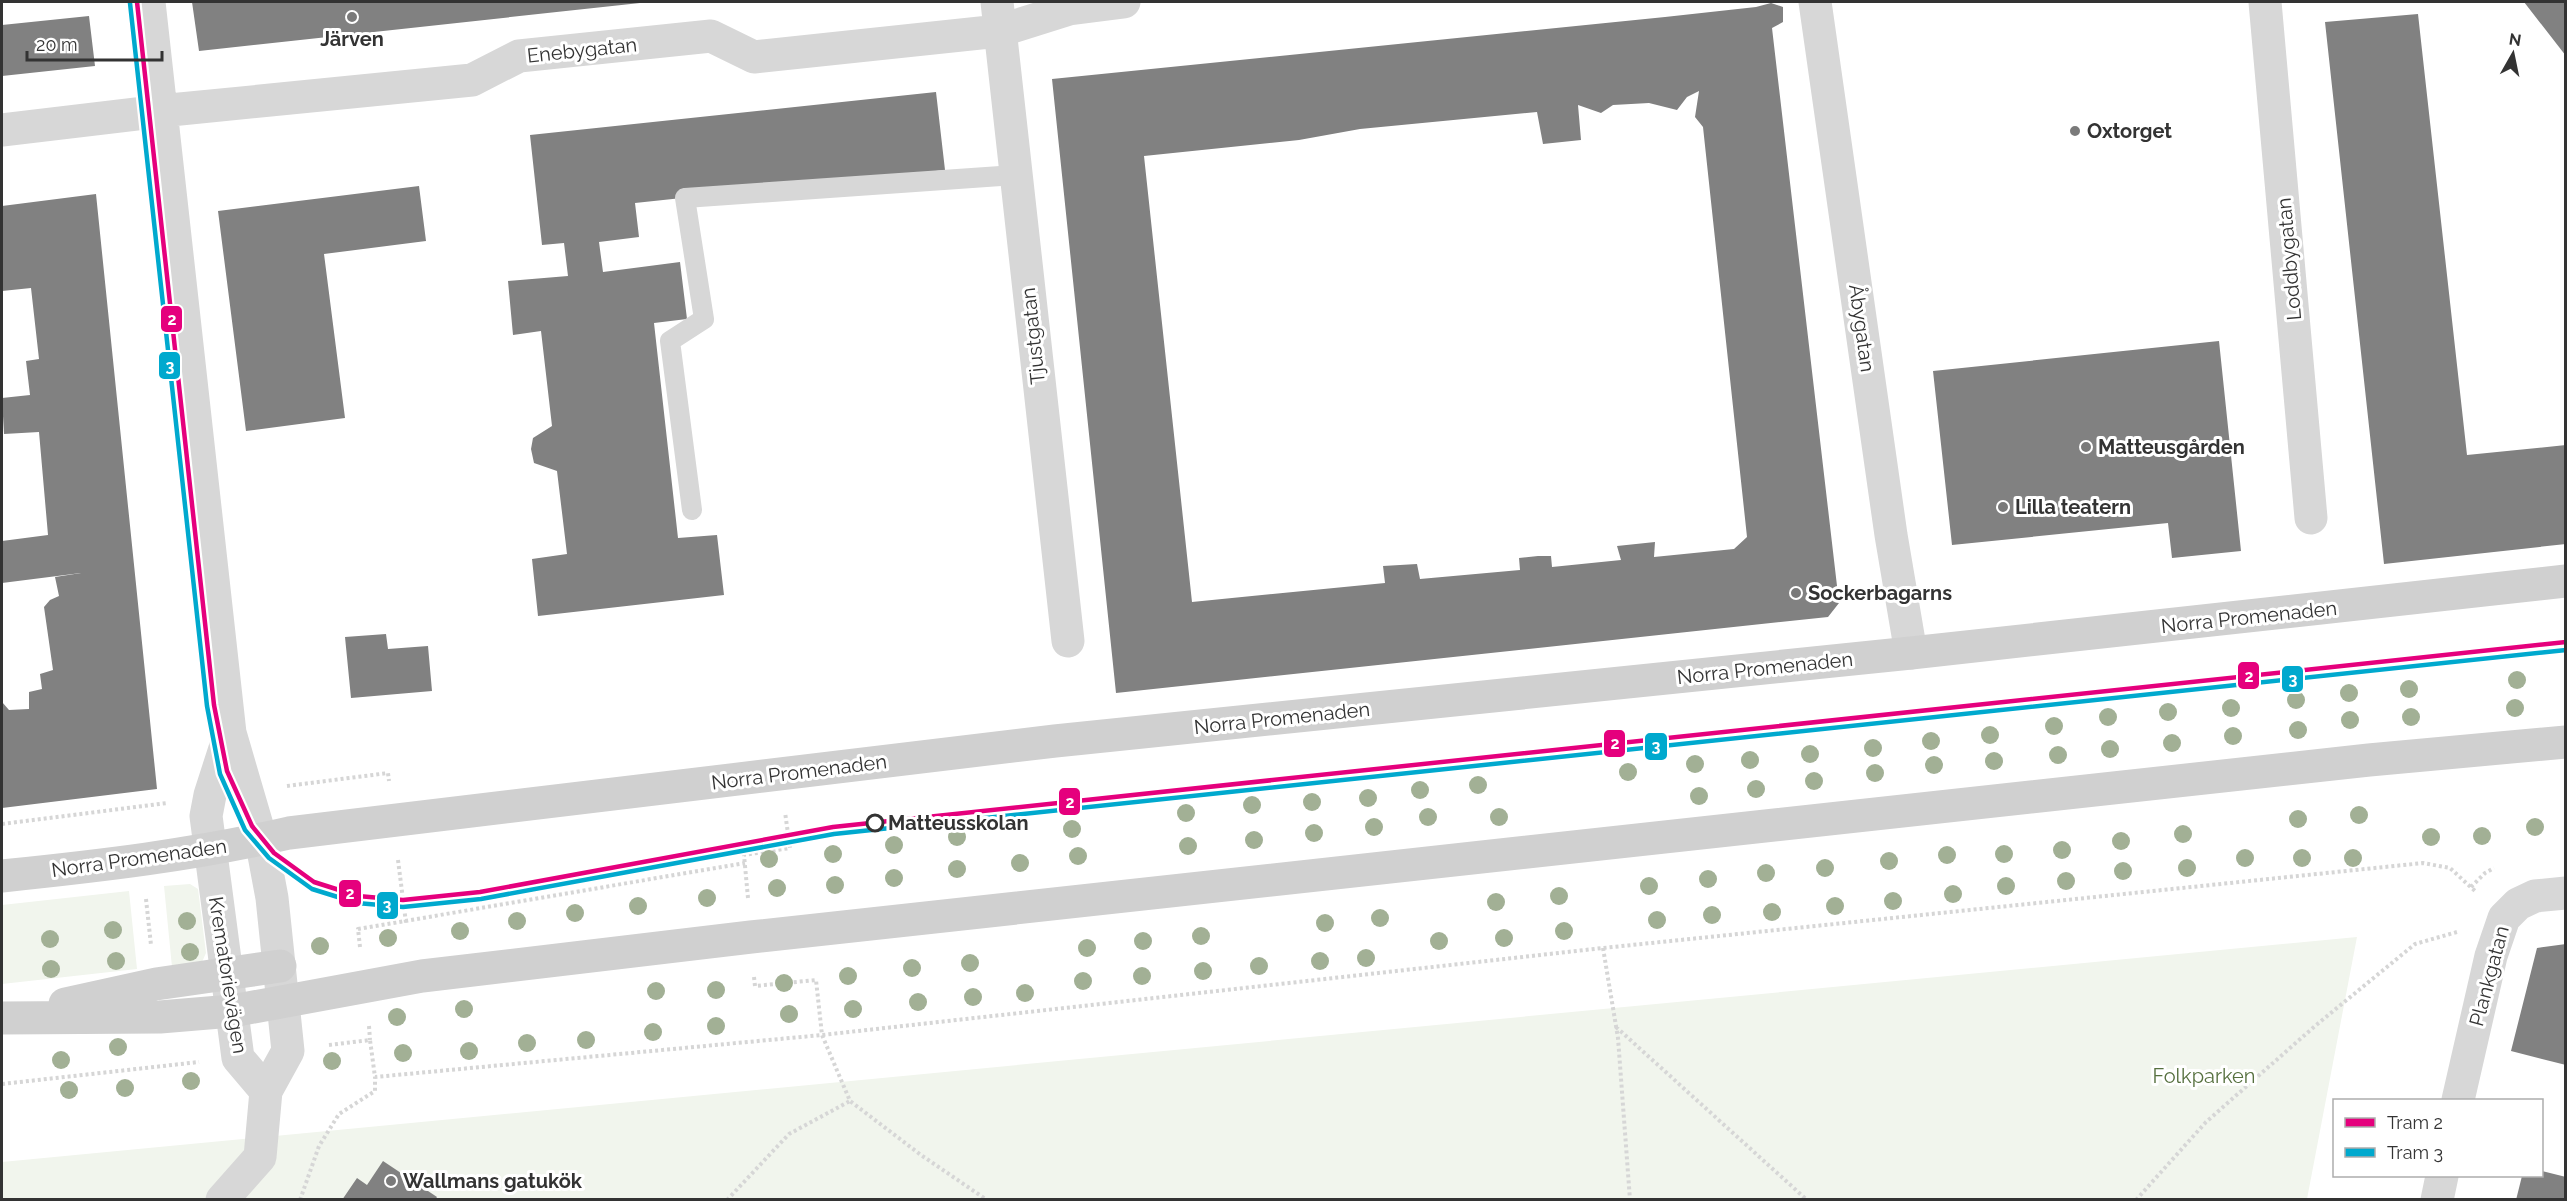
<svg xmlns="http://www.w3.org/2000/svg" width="2567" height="1201" font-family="Raleway,sans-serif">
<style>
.green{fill:#f1f5ed}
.building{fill:#818181;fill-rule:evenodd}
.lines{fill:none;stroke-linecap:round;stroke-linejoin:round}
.path{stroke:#d6d6d6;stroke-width:4;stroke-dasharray:3 3;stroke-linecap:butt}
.service{stroke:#d7d7d7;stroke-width:20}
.minor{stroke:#d7d7d7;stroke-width:33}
.secondary{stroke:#d0d0d0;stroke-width:33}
.tram-1-casing{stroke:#fff;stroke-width:9}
.tram-2-casing{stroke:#fff;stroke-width:9}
.tram-1{stroke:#e5007d;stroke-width:4.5}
.tram-2{stroke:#00a9ce;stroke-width:4.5}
.tree{fill:#a2b095}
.poi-dot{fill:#7a7a7a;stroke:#fff;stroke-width:2}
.stop-dot{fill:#fff;stroke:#333;stroke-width:3}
.labels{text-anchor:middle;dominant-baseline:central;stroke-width:6;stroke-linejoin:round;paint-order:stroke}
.poi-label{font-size:20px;font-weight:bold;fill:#333;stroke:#fff;text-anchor:start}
.street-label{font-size:20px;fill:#333;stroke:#fff}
.stop-label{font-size:20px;font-weight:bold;fill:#333;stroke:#fff;text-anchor:start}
.park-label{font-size:20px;fill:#56703f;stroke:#fff}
.line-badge{stroke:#fff;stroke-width:2}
.badge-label{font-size:16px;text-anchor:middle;font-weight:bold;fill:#fff}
</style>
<rect width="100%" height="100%" fill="#fff"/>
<path class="green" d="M190,884l8,5 8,64 -4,9 -30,5 -8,-81z
M129,891l8,78 -135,15v-79z
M2357,937l-50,262 -2305,1v-38z"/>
<path class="building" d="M192,2h448v1l-441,48z
M2524,2h42v54z
M1771,3l12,4v15l-11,6 67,575 -11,14 -712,76 -64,-614 613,-62 91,-10zM1699,91l-4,26 8,10 44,410 -13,12 -80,8 1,-15 -38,4 4,14 -69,7 -1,-11h-13l-19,2 1,12 -100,9 -3,-15 -34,2 2,17 -193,19 -48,-446 155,-16 61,-11 177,-17 6,32 38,-4 -3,-35 23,8 12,-8 36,-2 28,7 10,-13z
M2418,14l49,441 99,-10v99l-182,20 -59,-542z
M89,16l6,50 -93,10v-51z
M936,92l9,78 -310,33 4,34 -40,5 4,30 77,-10 7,57 -33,4 24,215 39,-3 7,60 -186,21 -6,-57 35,-5 -10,-83 -23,-8 -3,-14 2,-11 19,-12 -11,-95 -28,4 -5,-54 60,-5 -4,-33 -22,2 -12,-110z
M419,186l7,55 -102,13 21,164 -99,13 -28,-220z
M96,194l61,595 -155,19v-106l7,8 20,-1v-17l13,-3 -2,-15 13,-4 -9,-63 6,-7 9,-4 -4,-19 26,-4 -79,10v-42l46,-6 -9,-103 -35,2 -2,-36 28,-3 -4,-34 13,-2 -8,-71 -29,3v-85z
M2219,341l22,210 -69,7 -4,-35 -216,22 -19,-174z
M386,634l2,15 40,-3 4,45 -81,7 -6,-61z
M2566,944v121l-55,-14 26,-103z
M383,1161l54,36 -2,3h-93l15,-22 10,7z
M2542,1171l24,6v23h-50l6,-24h20z"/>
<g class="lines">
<path class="path" d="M287,786l101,-13 1,8
M2,824l165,-21
M398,860l8,63
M2471,887l14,-14 9,-5
M748,898l-4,-43 46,-7 -5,-36
M146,899l5,46
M360,947l-2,-18 387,-66
M1603,948l15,90 12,162
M754,977l1,9 61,-6 6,55 28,66 71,54 66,45
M369,1026l1,14
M1616,1027l191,173
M329,1045l41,-5 5,37 447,-42 781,-87 820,-85 27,5 25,23
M2,1084l197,-22
M300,1200l19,-54 20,-32 36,-23v-14
M727,1200l62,-66 61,-33
M2136,1200l70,-78 109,-96 100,-82 42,-12"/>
<path class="service" d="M692,510l-22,-169 34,-22 -19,-121 330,-23"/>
<path class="minor" d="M149,2l81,731 31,106 11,59 16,153 -22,40 -6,66 -38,43
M997,2l71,639
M1815,2l76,533 20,118
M2265,2l46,516
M2,130l168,-20 302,-30 47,-24 192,-20 43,21 245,-26 70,-22 55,-7
M230,733l-20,62 -4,21 32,242 28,33
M2458,1100l33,-144 13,-38 14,-14 17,-8 31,-3
M2437,1200l5,-24"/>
<path class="secondary" d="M2,876c97,-10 192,-21 287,-43l766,-92 856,-88 655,-72
M65,1004l91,-20 124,-18
M2,1018l158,-1 72,-6 190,-35 329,-39 1618,-177 197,-18"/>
<defs>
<path id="tram-1" d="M137,2l77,703 13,66 25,55 22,27 40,29 44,14 45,4 77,-8 353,-65 1733,-185"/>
<path id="tram-2" d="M130,3l77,703 13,68 25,56 24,28 43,31 45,14 46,4 78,-8 353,-65 1732,-184"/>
</defs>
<use href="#tram-1" class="tram-1-casing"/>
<use href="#tram-2" class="tram-2-casing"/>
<use href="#tram-1" class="tram-1"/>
<use href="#tram-2" class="tram-2"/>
</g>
<g class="tree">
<circle cx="2517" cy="680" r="9"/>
<circle cx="2409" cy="689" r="9"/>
<circle cx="2349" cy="693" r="9"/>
<circle cx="2296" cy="700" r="9"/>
<circle cx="2231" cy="708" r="9"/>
<circle cx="2515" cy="708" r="9"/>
<circle cx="2168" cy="712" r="9"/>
<circle cx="2108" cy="717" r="9"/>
<circle cx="2411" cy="717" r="9"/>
<circle cx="2350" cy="720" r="9"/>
<circle cx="2054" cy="726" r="9"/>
<circle cx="2298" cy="730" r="9"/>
<circle cx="1990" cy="735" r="9"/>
<circle cx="2233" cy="736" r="9"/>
<circle cx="1931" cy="741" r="9"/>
<circle cx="2172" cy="743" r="9"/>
<circle cx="1873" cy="748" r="9"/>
<circle cx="2110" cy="749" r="9"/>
<circle cx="1810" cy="754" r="9"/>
<circle cx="2058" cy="755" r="9"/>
<circle cx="1750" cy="760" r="9"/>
<circle cx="1994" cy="761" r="9"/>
<circle cx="1695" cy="764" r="9"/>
<circle cx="1934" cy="765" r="9"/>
<circle cx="1628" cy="772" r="9"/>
<circle cx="1875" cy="773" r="9"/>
<circle cx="1814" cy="781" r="9"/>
<circle cx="1478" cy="785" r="9"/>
<circle cx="1756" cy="789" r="9"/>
<circle cx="1420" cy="790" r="9"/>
<circle cx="1699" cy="796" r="9"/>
<circle cx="1368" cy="798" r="9"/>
<circle cx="1312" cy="802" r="9"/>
<circle cx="1252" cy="805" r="9"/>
<circle cx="1186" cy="813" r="9"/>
<circle cx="2359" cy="815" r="9"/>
<circle cx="1428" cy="817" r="9"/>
<circle cx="1499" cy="817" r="9"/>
<circle cx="2298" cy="819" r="9"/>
<circle cx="1374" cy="827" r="9"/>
<circle cx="2535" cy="827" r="9"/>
<circle cx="1072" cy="829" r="9"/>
<circle cx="1314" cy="833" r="9"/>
<circle cx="2183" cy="834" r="9"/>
<circle cx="2482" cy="836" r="9"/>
<circle cx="957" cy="837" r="9"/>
<circle cx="2431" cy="837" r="9"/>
<circle cx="1254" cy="840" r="9"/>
<circle cx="2121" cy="841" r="9"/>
<circle cx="894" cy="845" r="9"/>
<circle cx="1188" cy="846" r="9"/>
<circle cx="2062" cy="850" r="9"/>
<circle cx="833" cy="854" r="9"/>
<circle cx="2004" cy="854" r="9"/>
<circle cx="1947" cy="855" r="9"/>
<circle cx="1078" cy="856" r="9"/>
<circle cx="2245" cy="858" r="9"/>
<circle cx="2302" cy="858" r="9"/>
<circle cx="2353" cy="858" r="9"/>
<circle cx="769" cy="859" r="9"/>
<circle cx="1889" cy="861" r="9"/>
<circle cx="1020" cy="863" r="9"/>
<circle cx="1825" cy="868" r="9"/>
<circle cx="2187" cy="868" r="9"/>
<circle cx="957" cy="869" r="9"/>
<circle cx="2123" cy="871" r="9"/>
<circle cx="1766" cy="873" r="9"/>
<circle cx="894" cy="878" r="9"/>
<circle cx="1708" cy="879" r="9"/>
<circle cx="2066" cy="881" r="9"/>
<circle cx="835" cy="885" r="9"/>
<circle cx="1649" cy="886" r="9"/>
<circle cx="2006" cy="886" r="9"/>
<circle cx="777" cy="888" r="9"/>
<circle cx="1953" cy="894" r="9"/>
<circle cx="1559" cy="896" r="9"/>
<circle cx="707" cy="898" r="9"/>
<circle cx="1893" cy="901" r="9"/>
<circle cx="1496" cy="902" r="9"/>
<circle cx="638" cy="906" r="9"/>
<circle cx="1835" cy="906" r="9"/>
<circle cx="1772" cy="912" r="9"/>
<circle cx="575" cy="913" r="9"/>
<circle cx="1712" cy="915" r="9"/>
<circle cx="1380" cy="918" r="9"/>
<circle cx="1657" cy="920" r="9"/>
<circle cx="187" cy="921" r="9"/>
<circle cx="517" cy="921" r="9"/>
<circle cx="1325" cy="923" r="9"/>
<circle cx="113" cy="930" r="9"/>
<circle cx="460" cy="931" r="9"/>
<circle cx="1564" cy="931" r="9"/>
<circle cx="1201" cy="936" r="9"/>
<circle cx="388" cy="938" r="9"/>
<circle cx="1504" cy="938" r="9"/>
<circle cx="50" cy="939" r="9"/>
<circle cx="1143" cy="941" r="9"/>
<circle cx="1439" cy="941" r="9"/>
<circle cx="320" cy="946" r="9"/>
<circle cx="1087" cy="948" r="9"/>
<circle cx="190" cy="952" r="9"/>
<circle cx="1366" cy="958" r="9"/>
<circle cx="116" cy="961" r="9"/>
<circle cx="1320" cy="961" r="9"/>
<circle cx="970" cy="963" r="9"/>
<circle cx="1259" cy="966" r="9"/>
<circle cx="912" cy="968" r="9"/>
<circle cx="51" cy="969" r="9"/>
<circle cx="1203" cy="971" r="9"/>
<circle cx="848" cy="976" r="9"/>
<circle cx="1142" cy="976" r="9"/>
<circle cx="1083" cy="981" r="9"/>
<circle cx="784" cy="983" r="9"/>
<circle cx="716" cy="990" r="9"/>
<circle cx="656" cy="991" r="9"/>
<circle cx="1025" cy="993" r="9"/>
<circle cx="973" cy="997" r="9"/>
<circle cx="918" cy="1002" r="9"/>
<circle cx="464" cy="1009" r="9"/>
<circle cx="853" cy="1009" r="9"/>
<circle cx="789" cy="1014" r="9"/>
<circle cx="397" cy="1017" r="9"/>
<circle cx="716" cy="1026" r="9"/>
<circle cx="653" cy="1032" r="9"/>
<circle cx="586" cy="1040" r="9"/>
<circle cx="527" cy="1043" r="9"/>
<circle cx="118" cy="1047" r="9"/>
<circle cx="469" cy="1051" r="9"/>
<circle cx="403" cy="1053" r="9"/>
<circle cx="61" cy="1060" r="9"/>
<circle cx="332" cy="1061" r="9"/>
<circle cx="191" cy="1081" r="9"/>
<circle cx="125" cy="1088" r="9"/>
<circle cx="69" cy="1090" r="9"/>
</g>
<g class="poi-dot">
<circle cx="352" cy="17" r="6"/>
<circle cx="2075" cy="131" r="6"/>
<circle cx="2086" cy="447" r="6"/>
<circle cx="2003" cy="507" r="6"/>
<circle cx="1796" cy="593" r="6"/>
<circle cx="391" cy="1181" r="6"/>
</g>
<circle class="stop-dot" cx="875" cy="823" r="8"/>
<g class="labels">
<g class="poi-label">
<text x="352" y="39" text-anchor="middle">Järven</text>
<text x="2087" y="131">Oxtorget</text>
<text x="2098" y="447">Matteusgården</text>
<text x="2015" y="507">Lilla teatern</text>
<text x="1808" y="593">Sockerbagarns</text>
<text x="403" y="1181">Wallmans gatukök</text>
</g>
<g class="street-label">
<text transform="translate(582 50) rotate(-6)">Enebygatan</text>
<text transform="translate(2289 259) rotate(-95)">Loddbygatan</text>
<text transform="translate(1862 328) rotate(82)">Åbygatan</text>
<text transform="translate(1033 336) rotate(-96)">Tjustgatan</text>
<text transform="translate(2249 617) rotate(-6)">Norra Promenaden</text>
<text transform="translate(1765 668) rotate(-6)">Norra Promenaden</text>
<text transform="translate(1282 718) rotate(-6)">Norra Promenaden</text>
<text transform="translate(799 772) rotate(-7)">Norra Promenaden</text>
<text transform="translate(139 858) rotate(-8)">Norra Promenaden</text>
<text transform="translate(228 975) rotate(81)">Krematorievägen</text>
<text transform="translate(2489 976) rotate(-75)">Plankgatan</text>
</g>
<g class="stop-label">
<text x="888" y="823">Matteusskolan</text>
</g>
<g class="park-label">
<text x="2204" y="1076">Folkparken</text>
</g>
</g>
<g class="line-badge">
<rect x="160" y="305" width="23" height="28" rx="6" fill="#e5007d"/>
<rect x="158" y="351" width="23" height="29" rx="6" fill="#00a9ce"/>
<rect x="2237" y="661" width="23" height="29" rx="6" fill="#e5007d"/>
<rect x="2281" y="665" width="23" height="28" rx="6" fill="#00a9ce"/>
<rect x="1603" y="729" width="23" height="29" rx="6" fill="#e5007d"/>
<rect x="1644" y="732" width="24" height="29" rx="6" fill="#00a9ce"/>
<rect x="1058" y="787" width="23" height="29" rx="6" fill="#e5007d"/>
<rect x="338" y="879" width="24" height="29" rx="6" fill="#e5007d"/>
<rect x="376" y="891" width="23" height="29" rx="6" fill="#00a9ce"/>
</g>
<g class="badge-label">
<text x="172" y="325">2</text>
<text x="170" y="372">3</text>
<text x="2249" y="682">2</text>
<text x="2293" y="685">3</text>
<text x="1615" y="749">2</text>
<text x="1656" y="752">3</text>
<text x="1070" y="808">2</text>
<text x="350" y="899">2</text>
<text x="387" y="911">3</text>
</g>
<rect width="2567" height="1201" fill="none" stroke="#333333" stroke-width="6"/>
<rect x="2333" y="1099" width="210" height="78" fill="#ffffff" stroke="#adadad" stroke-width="1.5"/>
<rect x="2345" y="1118" width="30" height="9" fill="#e5007d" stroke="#adadad" stroke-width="1.5"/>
<text x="2387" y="1129" font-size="18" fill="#333333">Tram 2</text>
<rect x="2345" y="1148" width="30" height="9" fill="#00a9ce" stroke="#adadad" stroke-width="1.5"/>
<text x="2387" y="1159" font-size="18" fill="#333333">Tram 3</text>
<g transform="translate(2513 54) rotate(9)" stroke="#ffffff" stroke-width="4.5" paint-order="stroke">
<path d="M0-4.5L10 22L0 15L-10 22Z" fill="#333333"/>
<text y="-9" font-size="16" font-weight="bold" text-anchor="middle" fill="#333333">N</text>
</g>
<path d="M27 51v9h135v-9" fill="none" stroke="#333333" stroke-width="3"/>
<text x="36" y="51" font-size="18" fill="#333333" stroke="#ffffff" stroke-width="4.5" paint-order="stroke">20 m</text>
</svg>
